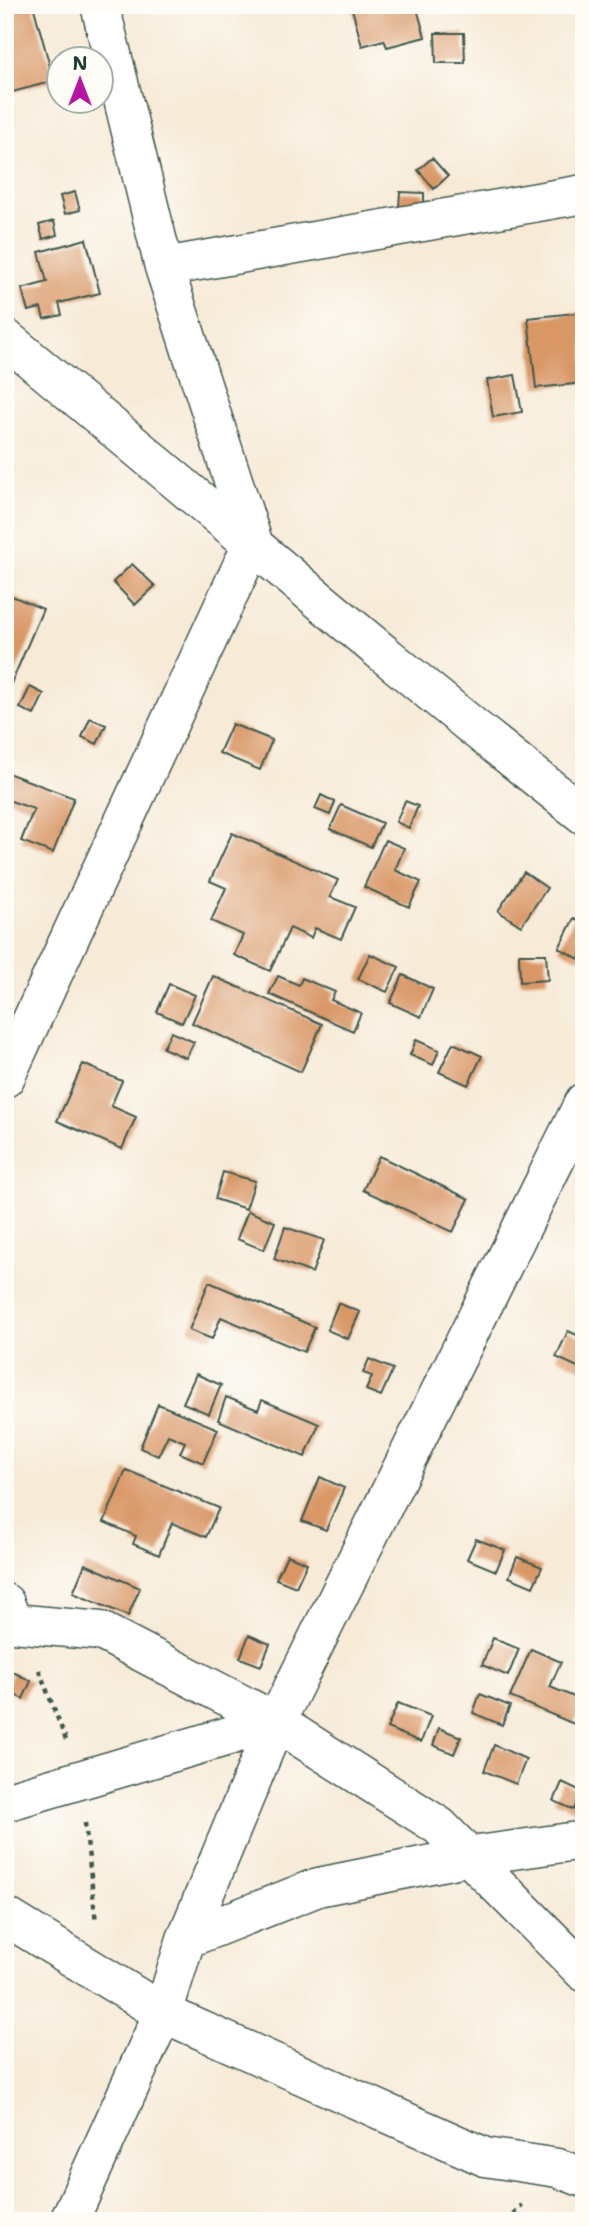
<svg xmlns="http://www.w3.org/2000/svg" width="589" height="2226" font-family="'Shantell Sans',sans-serif">
<style>
.building{fill:#d99766}
.lines{fill:none;stroke-linecap:round;stroke-linejoin:round}
.minor-casing{stroke:#3f574c;stroke-width:41}
.path{stroke:#3f574c;stroke-width:4.5;stroke-dasharray:5 5;stroke-linecap:butt}
.minor{stroke:#fff;stroke-width:38}
</style>
<rect width="100%" height="100%" fill="#fdfcf7"/>
<filter id="ink" filterUnits="userSpaceOnUse"><feTurbulence type="fractalNoise" baseFrequency=".0143" numOctaves="2"/><feDisplacementMap in="SourceGraphic" scale="14" xChannelSelector="R" yChannelSelector="G"/><feConvolveMatrix kernelMatrix="1 2 1 2 8 2 1 2 1" color-interpolation-filters="sRGB"/></filter>
<filter id="wash" filterUnits="userSpaceOnUse"><feTurbulence type="fractalNoise" baseFrequency=".00686" numOctaves="4" result="noise"/><feDisplacementMap in="SourceGraphic" scale="28" xChannelSelector="R" yChannelSelector="G"/><feGaussianBlur stdDeviation="1.57" result="paint"/><feColorMatrix in="noise" values="0 0 0 0 0 0 0 0 0 0 0 0 0 0 0 0 0 1.4 0 .05"/><feComposite in="paint" operator="in"/></filter>
<g filter="url(#wash)">
<rect width="100%" height="100%" fill="#f7ead7"/>
<g id="blocks">
<path class="building" d="M5,5h28l21,76 -49,13z
M351,5h65l9,32 -38,10 -3,-7 -22,6z
M435,33h29l1,30h-29z
M5,113l7,21 -7,2z
M432,158l16,18 -14,13 -16,-19z
M75,192l5,18 -15,4 -5,-18z
M400,192l24,1v17l-25,-2z
M54,221l3,14 -14,4 -4,-14z
M86,239l14,54 -41,10 3,12 -18,4 -3,-11 -13,3 -6,-22 25,-7 -8,-30z
M584,312v71l-48,5 -8,-70z
M515,375l7,37 -29,5 -6,-37z
M5,529l6,3 -6,13z
M132,564l23,22 -20,19 -22,-23z
M5,593l38,16 -38,89z
M30,687l14,7 -10,21 -14,-7z
M90,718l16,7 -9,19 -15,-7z
M232,724l40,16 -12,30 -41,-17z
M5,772l69,26 -21,55 -32,-12 13,-32 -29,-10z
M321,795l14,7 -5,13 -15,-6z
M405,801l13,5 -9,22 -13,-6z
M341,805l41,18 -11,24 -41,-18z
M232,833l106,47 -8,17 25,10 -14,32 -26,-11 -4,10 -21,-10 -20,43 -36,-16 9,-20 -32,-14 15,-33 -16,-7z
M385,840l19,8 -9,22 26,12 -12,25 -45,-20z
M524,872l23,16 -26,38 -23,-15z
M574,918l10,5v28l-5,8 -20,-11z
M370,954l29,13 -12,25 -29,-13z
M519,954h27l2,26 -28,2z
M403,975l30,14 -12,28 -31,-14z
M213,976l109,48 -21,48 -109,-49z
M278,976l21,9 3,-7 33,14 -4,8 30,13 -8,18 -84,-37z
M169,984l26,11 -13,28 -25,-11z
M171,1032l23,10 -8,16 -23,-10z
M416,1040l23,10 -6,15 -23,-10z
M453,1043l29,13 -14,29 -29,-13z
M83,1064l39,17 -11,25 25,11 -14,32 -65,-28z
M379,1156l90,43 -16,33 -90,-42z
M223,1172l32,9 -9,28 -31,-10z
M248,1211l27,11 -11,28 -27,-11z
M285,1227l39,13 -12,33 -38,-14z
M209,1282l106,45 -11,25 -83,-35 -9,22 -23,-9z
M338,1303l22,9 -12,27 -21,-9z
M568,1331l16,7v32l-28,-13z
M369,1359l24,10 -12,27 -15,-6 6,-14 -9,-3z
M196,1374l25,11 -12,29 -26,-11z
M226,1397l32,13 4,-10 57,24 -14,33 -87,-37z
M158,1404l60,25 -15,34 -23,-10 5,-11 -17,-7 -10,21 -18,-8z
M126,1470l93,38 -13,29 -34,-14 -13,32 -26,-11 3,-8 -32,-14z
M320,1477l24,11 -18,42 -24,-9z
M476,1539l29,11 -9,21 -29,-12z
M287,1555l20,8 -11,24 -20,-8z
M517,1557l25,10 -9,20 -24,-10z
M85,1564l55,24 -12,28 -55,-23z
M249,1635l21,9 -9,22 -21,-8z
M493,1638l26,11 -11,27 -26,-11z
M531,1649l30,13 -11,25 34,14 -10,23 -64,-27z
M13,1672l18,9 -8,18 -18,-9z
M480,1694l30,12 -8,19 -29,-12z
M398,1703l33,13 -10,26 -34,-14z
M439,1728l22,9 -7,17 -21,-9z
M494,1745l32,14 -10,25 -32,-13z
M562,1782l19,9 -7,19 -20,-9z"/>
</g>
</g>
<g filter="url(#ink)">
<use href="#blocks" fill-opacity="0" stroke="#3f574c" stroke-width="2"/>
<g class="lines">
<defs>
<path id="minor" d="M164,267l420,-73
M5,338c193,159 382,323 579,477
M5,1078l248,-536 -89,-275 -64,-262
M5,1603l8,20 88,8 175,91 163,104 145,146
M5,1802l271,-80
M5,1916l158,97 322,144 73,11 26,10
M186,1939l132,-52 153,-31 113,-16
M69,2221l94,-208 23,-74 90,-217 308,-620"/>
</defs>
<use href="#minor" class="minor-casing"/>
<path class="path" d="M39,1670l27,70
M85,1823l11,99
M506,2221l16,-16"/>
<use href="#minor" class="minor"/>
</g>
</g>
<rect width="589" height="2226" fill="none" stroke="#fdfcf7" stroke-width="28"/>
<g transform="translate(80 80)"><circle r="33" fill="#fdfcf7" stroke="#a4b0a9" stroke-width="2"/>
<path d="M0-5L12 26L0 18L-12 26Z" fill="#b5179e"/>
<text y="-10" font-size="19" font-weight="bold" text-anchor="middle" fill="#1f3d34">N</text>
</g>
</svg>
